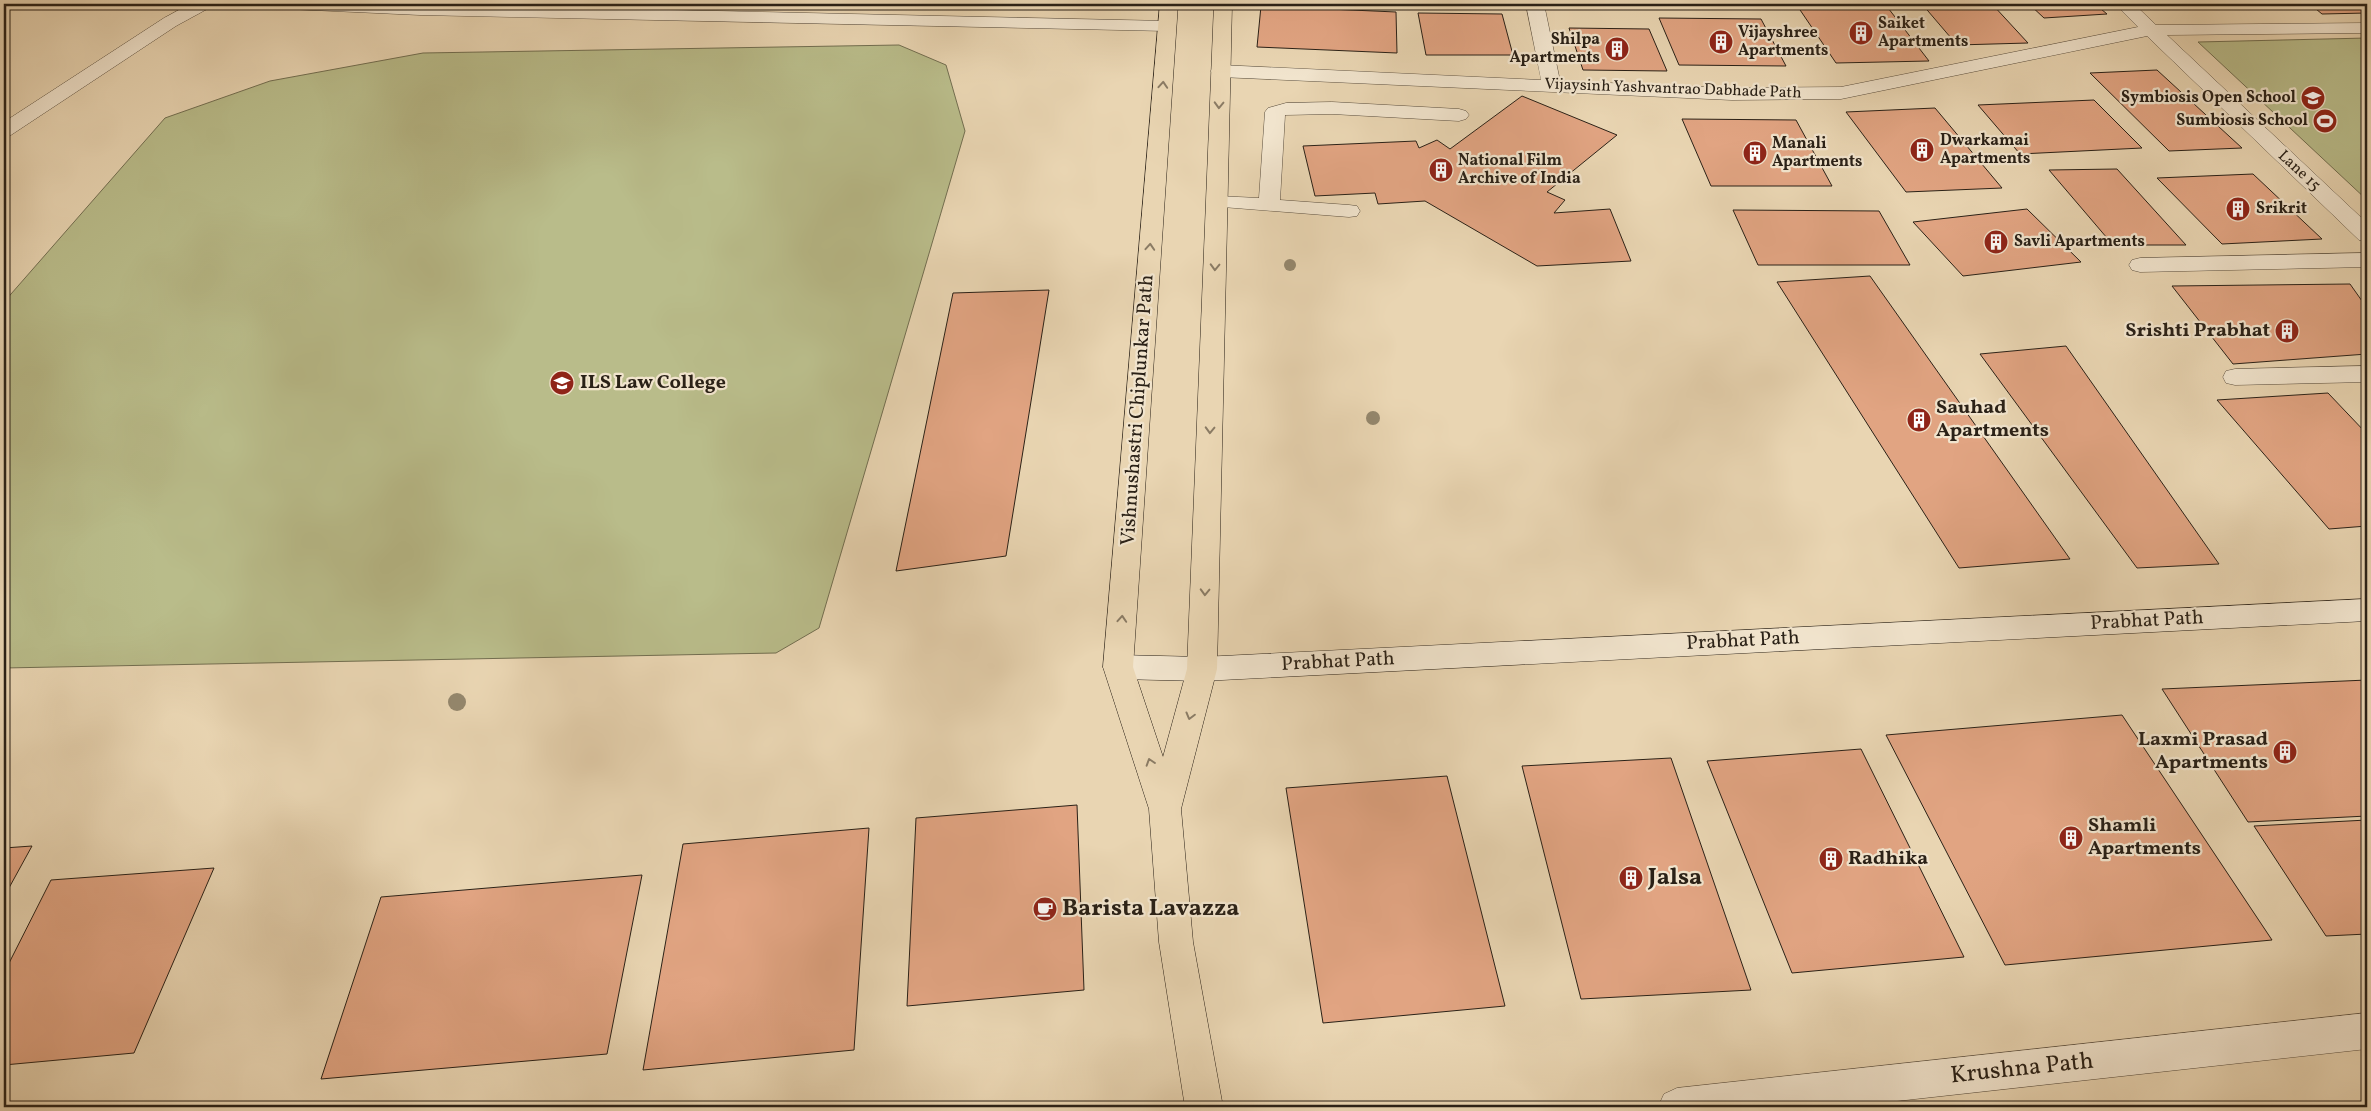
<svg xmlns="http://www.w3.org/2000/svg" width="2371" height="1111" font-family="Vollkorn,serif">
<style>
.green{fill:#b9bc8a;stroke:#726e50}
.building{fill:#e1a482;stroke:#2a2117}
.lines{fill:none;stroke-linecap:round;stroke-linejoin:round}
.lane-casing{stroke:#5a4e3e;stroke-width:1}
.street-casing{stroke:#5a4e3e;stroke-width:1}
.secondary-casing{stroke:#2a2117;stroke-width:1}
.primary-casing{stroke:#2a2117;stroke-width:1}
.lane{fill:#f1e4cd;fill-rule:evenodd}
.street{fill:#f1e4cd;fill-rule:evenodd}
.secondary{fill:#f1e4cd;fill-rule:evenodd}
.primary{fill:#e9d5b2;fill-rule:evenodd}
.tree{fill:#94876d}
.oneway{stroke:#8a7b64}
.labels{text-anchor:middle;dominant-baseline:central;stroke-width:4.5;stroke-linejoin:round;paint-order:stroke}
.far-poi-label{font-size:16px;font-weight:bold;fill:#2a2117;stroke:#f1e4cd;text-anchor:start}
.far-street-label{font-size:16px;fill:#2a2117;stroke:#f1e4cd}
.poi-label{font-size:20px;font-weight:bold;fill:#2a2117;stroke:#f1e4cd;text-anchor:start}
.street-label{font-size:20px;fill:#2a2117;stroke:#f1e4cd}
.near-poi-label{font-size:24px;font-weight:bold;fill:#2a2117;stroke:#f1e4cd;text-anchor:start}
.near-street-label{font-size:24px;fill:#2a2117;stroke:#f1e4cd}
</style>
<rect width="100%" height="100%" fill="#e9d5b2"/>
<filter id="stains"><feTurbulence type="fractalNoise" baseFrequency=".004" numOctaves="4"/><feColorMatrix values="0 0 0 0 .2 0 0 0 0 .09 0 0 0 0 .02 0 0 0 .5 -.17"/></filter>
<radialGradient id="worn" r=".72"><stop offset=".6" stop-color="#630" stop-opacity="0"/><stop offset="1" stop-color="#630" stop-opacity=".3"/></radialGradient>
<path class="green" d="M2367,38v162l-169,-158z
M899,45l47,20 19,66 -146,497 -43,25 -772,15v-366l161,-184 105,-37 153,-28z"/>
<path class="building" d="M1796,4h89l44,57 -93,2z
M1922,4h70l36,39 -71,2z
M2029,4h66l12,10 -63,4z
M2310,4h57v9l-45,1z
M1261,6l135,6 1,41 -140,-6z
M1418,13l84,1 11,41h-87z
M1659,18l102,1 25,47 -107,-1z
M1569,28l80,1 18,42 -84,-1z
M2157,70l85,78 -73,3 -79,-78z
M1522,96l95,39 -70,57 18,8 -11,13 56,-4 21,52 -94,5 -112,-65 -47,3 -3,-11 -60,3 -12,-50 113,-5 3,7 18,-8 13,9z
M2094,100l48,48 -122,6 -42,-49z
M1935,108l67,80 -96,4 -60,-80z
M1682,119l114,1 36,66h-121z
M2117,169l69,76h-73l-64,-75z
M2253,174l69,65 -100,5 -65,-66z
M2027,209l54,53 -118,14 -50,-54z
M1733,210l146,1 31,54h-152z
M1870,276l200,283 -111,9 -182,-286z
M2350,284l17,24v46l-134,10 -61,-78z
M1049,290l-43,266 -110,15 57,-278z
M2066,346l153,218 -82,4 -157,-214z
M2328,393l39,41v92l-38,3 -112,-129z
M2367,680v136l-119,6 -86,-133z
M2122,715l150,225 -267,25 -119,-230z
M1861,749l103,208 -172,16 -85,-212z
M1671,758l80,232 -170,9 -59,-233z
M1447,776l58,230 -182,17 -37,-235z
M1077,805l7,185 -177,16 9,-188z
M2367,820v114l-41,2 -72,-110z
M869,828l-15,222 -211,20 40,-226z
M32,846l-28,51v-49z
M214,868l-80,185 -130,12v-92l47,-93z
M642,875l-35,179 -286,25 60,-182z"/>
<g class="lines">
<defs>
<path id="lane" d="M190,4h22l-3,4 -33,18 -165,109 -7,2v-15l160,-104z
M280,4h119l768,17 6,1 3,4 -3,4 -6,1 -747,-16 -131,-6 -6,-1z
M1332,102l127,7 7,2 3,4 -3,4 -7,2 -127,-7 -47,1 -5,85 69,5 8,1 3,5 -3,5 -8,1 -139,-11 -4,-4 4,-4 7,-2 42,2 6,-86 3,-4 18,-5z"/>
<path id="street" d="M1526,4h18l16,77 172,7 109,-1 297,-60 -23,-23h19l22,21 211,-2v10l-200,2 200,188v19l-8,-2 -212,-204 -306,63 -109,1 -512,-23 -7,-2 -2,-4 2,-4 7,-2 321,15z
M2367,253v14l-227,5 -8,-2 -3,-5 3,-5 8,-2z
M2367,366v16l-132,3 -9,-2 -3,-6 3,-6 9,-2z
M2367,1013v36l-524,58h-185l6,-13 13,-6z"/>
<path id="secondary" d="M2367,599v22l-1165,60 -84,-2 -10,-3 -5,-9 5,-9 10,-3 84,2z"/>
<path id="primary" d="M1160,4h18l-45,663 30,90 24,-88 27,-665h18l-15,665 -36,140 12,133 30,165h-38l-26,-165 -10,-133 -46,-142z"/>
</defs>
<use href="#lane" class="lane-casing"/>
<use href="#street" class="street-casing"/>
<use href="#secondary" class="secondary-casing"/>
<use href="#primary" class="primary-casing"/>
<use href="#lane" class="lane"/>
<use href="#street" class="street"/>
<use href="#secondary" class="secondary"/>
<use href="#primary" class="primary"/>
</g>
<g class="tree">
<circle cx="1290" cy="265" r="6"/>
<circle cx="1373" cy="418" r="7"/>
<circle cx="457" cy="702" r="9"/>
</g>
<defs><path id="oneway-chevron" d="M-2-3.5L2.5 0L-2 3.5" fill="none" stroke-width="1.6" stroke-linecap="round" stroke-linejoin="round" transform="scale(1.25)"/></defs>
<g class="oneway">
<use href="#oneway-chevron" transform="translate(1163 85) rotate(-86)"/>
<use href="#oneway-chevron" transform="translate(1219 105) rotate(92)"/>
<use href="#oneway-chevron" transform="translate(1150 247) rotate(-86)"/>
<use href="#oneway-chevron" transform="translate(1215 267) rotate(92)"/>
<use href="#oneway-chevron" transform="translate(1210 430) rotate(92)"/>
<use href="#oneway-chevron" transform="translate(1205 592) rotate(92)"/>
<use href="#oneway-chevron" transform="translate(1122 619) rotate(-86)"/>
<use href="#oneway-chevron" transform="translate(1190 716) rotate(105)"/>
<use href="#oneway-chevron" transform="translate(1150 762) rotate(-108)"/>
</g>
<defs>
<symbol id="building-disc" viewBox="-11 -11 22 22"><circle r="9.5" fill="#8f2418" stroke="#f1e4cd"/><path d="M-4-6H4V6H1V3H-1V6H-4ZM-2.5-4.3h1.7v1.8h-1.7ZM.8-4.3h1.7v1.8H.8ZM-2.5-1h1.7V.8h-1.7ZM.8-1h1.7V.8H.8Z" fill="#fff"/></symbol>
<symbol id="school-disc" viewBox="-11 -11 22 22"><circle r="9.5" fill="#8f2418" stroke="#f1e4cd"/><path d="M0-5L7-2L0 1L-7-2ZM-4 1L0 2.5L4 1V4Q0 6-4 4Z" fill="#fff"/></symbol>
<symbol id="stadium-disc" viewBox="-11 -11 22 22"><circle r="9.5" fill="#8f2418" stroke="#f1e4cd"/><path d="M0-5a6.5 5 0 1 0 0 10a6.5 5 0 1 0 0-10ZM-3.5-1.8h7v3.6h-7Z" fill="#fff"/></symbol>
<symbol id="university-disc" viewBox="-11 -11 22 22"><circle r="9.5" fill="#8f2418" stroke="#f1e4cd"/><path d="M0-5L7-2L0 1L-7-2ZM-4 1L0 2.5L4 1V4Q0 6-4 4Z" fill="#fff"/></symbol>
<symbol id="cafe-disc" viewBox="-11 -11 22 22"><circle r="9.5" fill="#8f2418" stroke="#f1e4cd"/><path d="M-5.5-4.5H6V0H3Q3 3.5 0 3.5H-2.5Q-5.5 3.5-5.5 0ZM3-3.2v2h1.7v-2ZM-6 4.5H4V6H-6Z" fill="#fff"/></symbol>
</defs>
<g fill-rule="evenodd">
<use href="#building-disc" x="1847" y="19" width="28" height="28"/>
<use href="#building-disc" x="1707" y="28" width="28" height="28"/>
<use href="#building-disc" x="1603" y="35" width="28" height="28"/>
<use href="#school-disc" x="2299" y="84" width="28" height="28"/>
<use href="#stadium-disc" x="2311" y="107" width="28" height="28"/>
<use href="#building-disc" x="1908" y="136" width="28" height="28"/>
<use href="#building-disc" x="1741" y="139" width="28" height="28"/>
<use href="#building-disc" x="1427" y="156" width="28" height="28"/>
<use href="#building-disc" x="2224" y="195" width="28" height="28"/>
<use href="#building-disc" x="1982" y="228" width="28" height="28"/>
<use href="#building-disc" x="2273" y="317" width="28" height="28"/>
<use href="#university-disc" x="548" y="369" width="28" height="28"/>
<use href="#building-disc" x="1905" y="406" width="28" height="28"/>
<use href="#building-disc" x="2271" y="738" width="28" height="28"/>
<use href="#building-disc" x="2057" y="824" width="28" height="28"/>
<use href="#building-disc" x="1817" y="845" width="28" height="28"/>
<use href="#building-disc" x="1617" y="864" width="28" height="28"/>
<use href="#cafe-disc" x="1031" y="895" width="28" height="28"/>
</g>
<g class="labels">
<g class="far-poi-label">
<text x="1878" y="24">Saiket<tspan x="1878" dy="18">Apartments</tspan></text>
<text x="1738" y="33">Vijayshree<tspan x="1738" dy="18">Apartments</tspan></text>
<text x="1600" y="40" text-anchor="end">Shilpa<tspan x="1600" dy="18">Apartments</tspan></text>
<text x="2296" y="98" text-anchor="end">Symbiosis Open School</text>
<text x="2308" y="121" text-anchor="end">Sumbiosis School</text>
<text x="1940" y="141">Dwarkamai<tspan x="1940" dy="18">Apartments</tspan></text>
<text x="1772" y="144">Manali<tspan x="1772" dy="18">Apartments</tspan></text>
<text x="1458" y="161">National Film<tspan x="1458" dy="18">Archive of India</tspan></text>
<text x="2256" y="209">Srikrit</text>
<text x="2014" y="242">Savli Apartments</text>
</g>
<g class="far-street-label">
<text transform="translate(1673 89) rotate(2)">Vijaysinh Yashvantrao Dabhade Path</text>
<text transform="translate(2299 171) rotate(43)">Lane 15</text>
</g>
<g class="poi-label">
<text x="2270" y="331" text-anchor="end">Srishti Prabhat</text>
<text x="580" y="383">ILS Law College</text>
<text x="1936" y="408">Sauhad<tspan x="1936" dy="23">Apartments</tspan></text>
<text x="2268" y="740" text-anchor="end">Laxmi Prasad<tspan x="2268" dy="23">Apartments</tspan></text>
<text x="2088" y="826">Shamli<tspan x="2088" dy="23">Apartments</tspan></text>
<text x="1848" y="859">Radhika</text>
</g>
<g class="street-label">
<text transform="translate(1138 410) rotate(-86)">Vishnushastri Chiplunkar Path</text>
<text transform="translate(2147 621) rotate(-3)">Prabhat Path</text>
<text transform="translate(1743 641) rotate(-3)">Prabhat Path</text>
<text transform="translate(1338 662) rotate(-3)">Prabhat Path</text>
</g>
<g class="near-poi-label">
<text x="1648" y="878">Jalsa</text>
<text x="1062" y="909">Barista Lavazza</text>
</g>
<g class="near-street-label">
<text transform="translate(2022 1069) rotate(-6)">Krushna Path</text>
</g>
</g>
<rect width="2371" height="1111" fill="none" stroke="#e9d5b2" stroke-width="20"/>
<rect x="5" y="5" width="2361" height="1101" fill="none" stroke="#2a2117" stroke-width="2.5"/>
<rect x="10" y="10" width="2351" height="1091" fill="none" stroke="#2a2117"/>
<rect width="100%" height="100%" filter="url(#stains)"/>
<rect width="100%" height="100%" fill="url(#worn)"/>
</svg>
